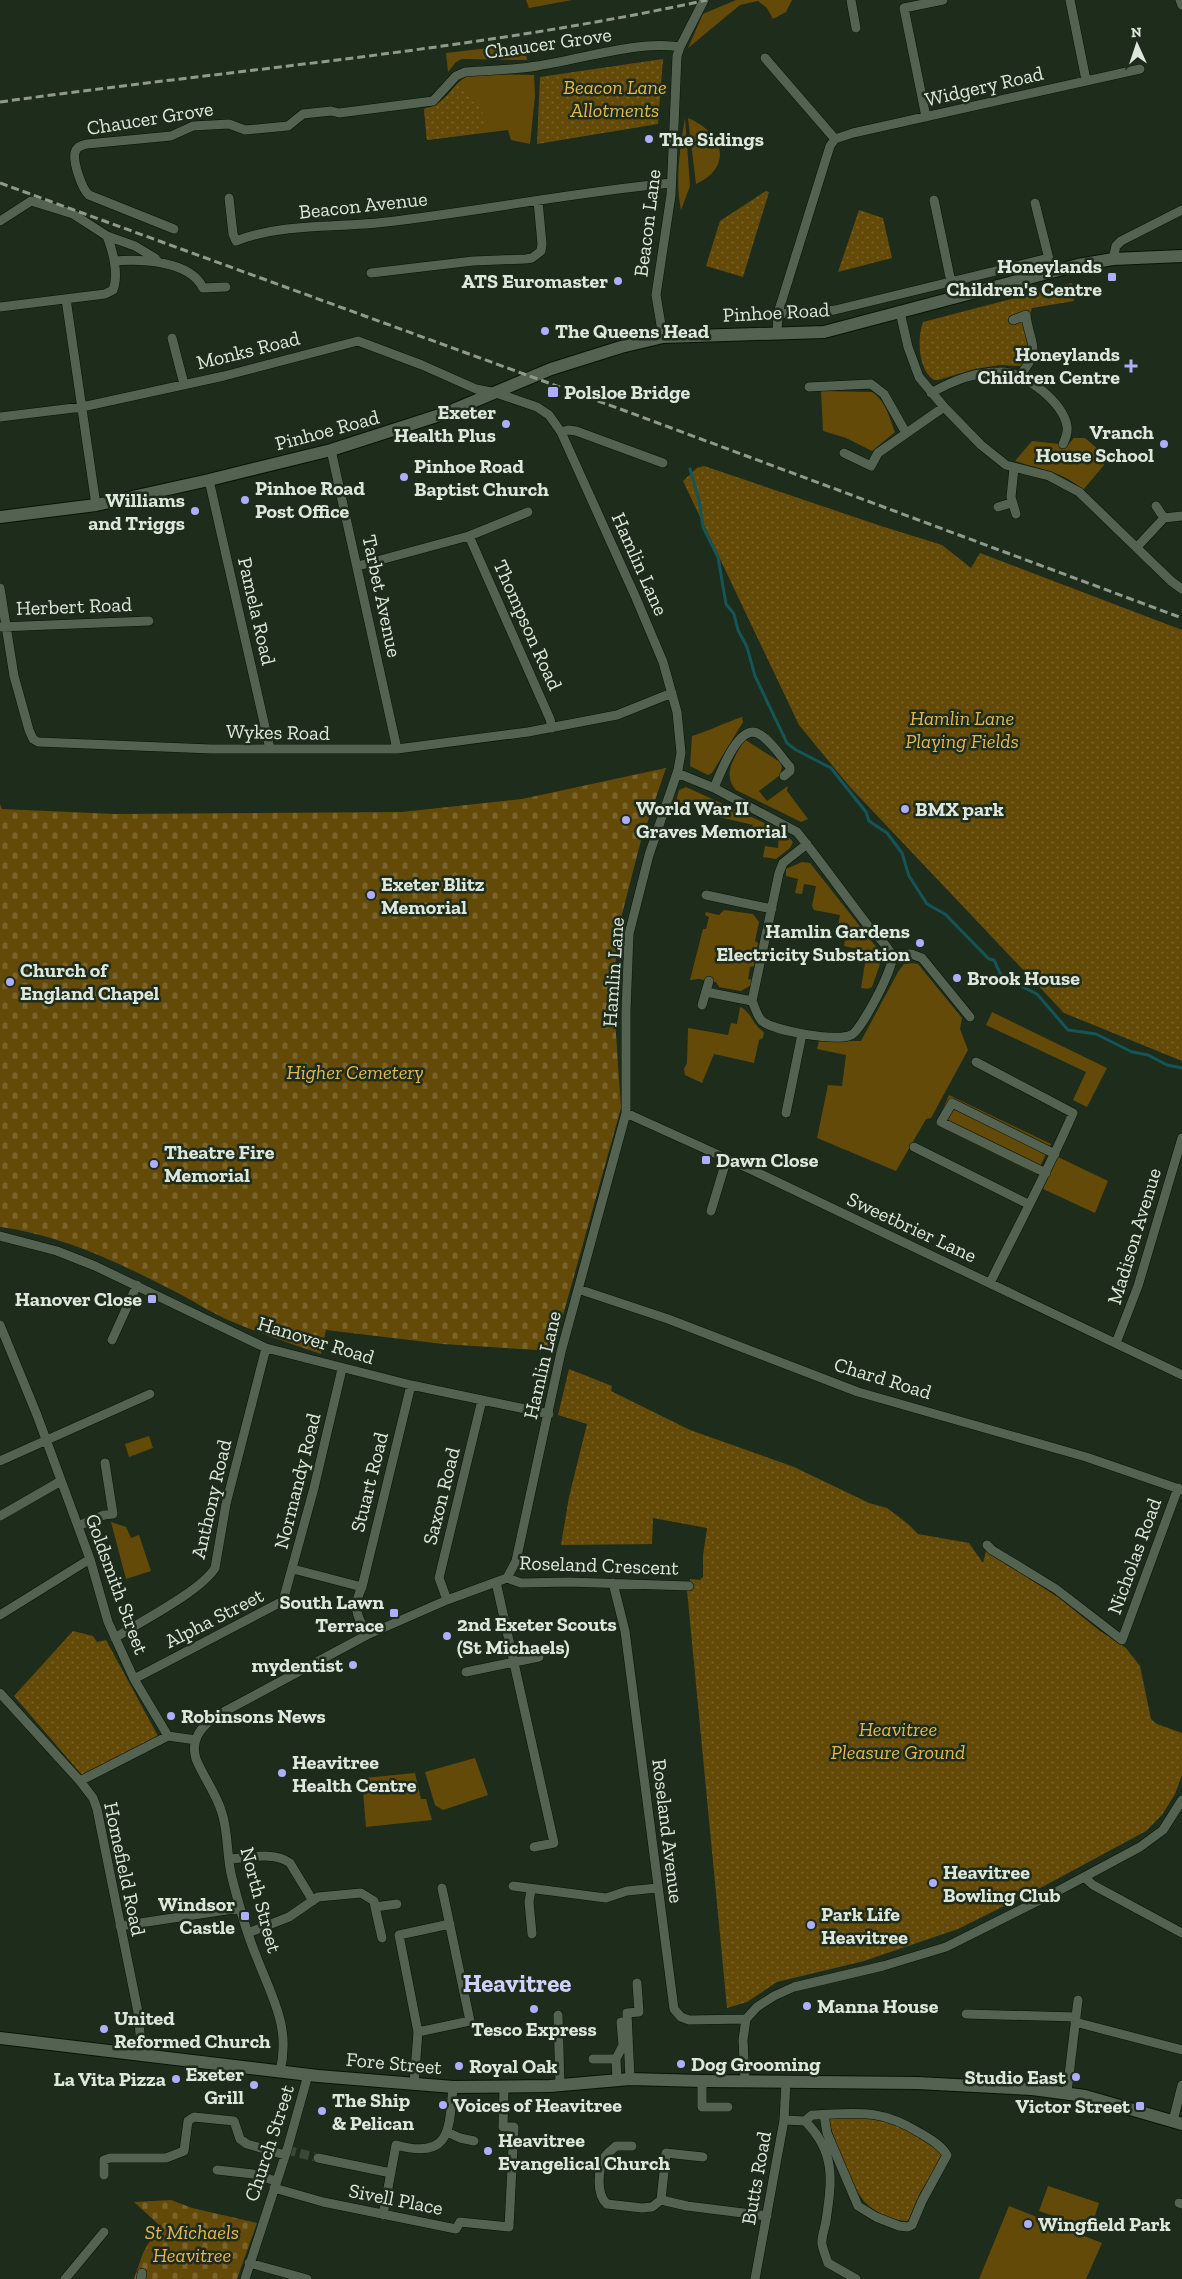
<svg xmlns="http://www.w3.org/2000/svg" width="1182" height="2279" font-family="'Zilla Slab',serif">
<style>
.grass{fill:#644a09}
.cemetery{fill:url(#cemetery-stones)}
.park{fill:url(#park-dots)}
.lines{fill:none;stroke-linecap:round;stroke-linejoin:round}
.stream{stroke:#165557;stroke-width:3}
.street-tunnel{stroke:#3b4839;stroke-width:9;stroke-dasharray:9 4.5;stroke-linecap:butt}
.street-casing{stroke:#081406;stroke-width:10}
.secondary-casing{stroke:#081406;stroke-width:14}
.street{stroke:#546351;stroke-width:9}
.secondary{stroke:#546351;stroke-width:12}
.rail{stroke:#8f9a8d;stroke-width:3;stroke-dasharray:8 4;stroke-linecap:butt}
.poi-dot{fill:#afaefa;stroke:#1e2c1c;stroke-width:2}
.labels{text-anchor:middle;dominant-baseline:central;stroke-width:5;stroke-linejoin:round;paint-order:stroke}
.street-label{font-size:20px;fill:#dee7dc;stroke:#1e2c1c}
.park-label{font-size:20px;font-style:italic;fill:#e7b74f;stroke:#1e2c1c}
.poi-label{font-size:20px;font-weight:bold;fill:#dee7dc;stroke:#1e2c1c;text-anchor:start}
.district-label{font-size:25px;font-weight:bold;fill:#cfd0fc;stroke:#1e2c1c}
</style>
<defs>
<pattern id="cemetery-stones" width="16" height="16" patternUnits="userSpaceOnUse" patternTransform="scale(1.25)"><rect width="16" height="16" fill="#644a09"/><path d="M2 7V4a2 2 0 0 1 4 0v3zM10 15v-3a2 2 0 0 1 4 0v3z" fill="#7a642c"/></pattern>
<pattern id="park-dots" width="8" height="8" patternUnits="userSpaceOnUse" patternTransform="scale(1.25)"><rect width="8" height="8" fill="#644a09"/><path d="M2 2h.1M6 6h.1" fill="none" stroke="#7a642c" stroke-width="1.8" stroke-linecap="round"/></pattern>
</defs>
<rect width="100%" height="100%" fill="#1e2c1c"/>
<path class="grass" d="M526,0h46l-43,8z
M736,0h56l-6,12 -13,7 -6,-11 -9,-7 -18,4 -52,43 15,-34z
M524,44l3,16 -65,-1 -6,3 -8,10 -2,-19z
M472,74l62,1 1,21 -5,48 -19,-4 -3,-10 -81,10 -3,-31c25,-5 28,-28 48,-35z
M685,118l5,68 -9,24c-6,-29 -1,-63 4,-92z
M688,118c34,14 47,48 8,66z
M821,391l51,1c14,9 17,25 23,40l-23,19 -26,-13 -23,-7z
M1074,438h11l20,17 -1,10 -21,25c-21,-19 -42,-20 -68,-29l17,-20 27,3 7,3z
M742,717l1,5 -31,51 -4,2 -18,-9 2,-30c19,-6 32,-13 50,-19z
M744,739l36,23 2,5 -2,8 -21,16 8,10 21,-15 -1,5 21,28 -7,3 -65,-32c-15,-17 0,-33 8,-51z
M686,787l98,45 9,10 -3,6 -14,11 -13,-2 2,-11 13,2 1,-13 -27,-5 1,-5 -34,-8 -43,-16 3,-11z
M802,862l8,1 71,90 -1,11 -8,23 -4,2 -7,-1 6,-37 -23,-5 1,-6 -9,-2 4,-23 -26,-5 -2,-4 4,-20 -12,-2 -2,10 -7,-1 3,-14 -12,-3v-7z
M724,910l29,4 6,8 -4,19 3,2 -4,23 -4,1 -2,12 5,1 -2,5 -10,6 -22,-4 -3,-5 -17,-3 -9,1 13,-51h3l3,-12 -4,-2 1,-3 13,3z
M911,963l7,1 44,54 -2,11 8,21 -37,68 -5,1 -30,52 -79,-33 11,-53 14,1 4,-31 -29,-6 2,-8h42l37,-69 6,-8z
M740,1007c11,4 13,19 24,25l-1,6 -4,2 -5,23 -40,-9 -12,29 -17,-8 -1,-6 3,-6 1,-35 40,7 3,-12 6,1z
M992,1012l115,56 -20,39 -14,-7 13,-28 -100,-47z
M949,1095l102,49 -15,30 -100,-49z
M1058,1157l50,24 -13,32 -52,-24z
M149,1436l4,12 -24,9 -4,-13z
M111,1522l15,5 5,11 8,-3 12,36 -25,8z
M475,1758l13,37 -45,15 -8,-5 -10,-33z
M415,1773l6,26h5l6,21 -66,7 -3,-36 1,-13z
M1048,2186l51,17 -8,26 -52,-18z
M1009,2206l93,37 -16,36h-107z"/>
<path class="cemetery" d="M666,768l-26,76 -22,86 -5,68 -5,3v13l7,5 6,89 -68,243 -110,-7 -117,-14 -5,24c-31,-11 -63,-21 -93,-34 -18,-8 -36,-20 -54,-29 -54,-28 -113,-56 -174,-64v-423l2,5 113,5 287,-2 120,-13z
M171,2200l21,8 65,15 -20,56h-103l9,-26 16,-28 -25,-23z"/>
<path class="park" d="M663,59l-5,65 -121,20 3,-67z
M459,82c13,14 34,32 20,51l-52,7 -3,-31c16,-3 24,-14 35,-27z
M766,191l3,1 -26,85 -37,-11 14,-45z
M859,210l24,8 9,40 -54,14z
M1072,283l2,18 -42,7c-2,9 -7,19 -6,29 1,13 8,18 -6,29l-20,-1 -25,4 -37,11h-4c-16,-10 -17,-42 -11,-58z
M704,466l177,60 61,19 29,23 9,-15 202,77v431l-118,-48 -214,-226 -51,-62 -116,-244 14,-13z
M569,1369l43,17 -1,5 79,39 104,37 75,36 18,5 21,16 10,10 51,9 14,20 3,-12 73,47 41,33 26,17 14,18 11,53 6,5 25,9v42l-7,19 -13,21 -16,16 -100,54 -88,44 -94,32 -87,21 -30,20 -20,6 -40,-418h3v-11l10,1 3,-3v-21l4,-28 -54,-10 -1,26 -91,1 8,-48 18,-73 -29,-9z
M73,1631l20,5 4,6 9,-2 52,96 -76,39 -68,-79z
M849,2116c38,4 67,11 94,40l-23,37 -12,28c-15,0 -35,-9 -45,-21 -10,-13 -33,-66 -34,-83z"/>
<g class="lines">
<path class="stream" d="M690,469l9,31 4,27 15,30 8,47 8,10 4,16 9,17 8,29 32,67 9,7 35,18 35,44 3,9 18,12 15,20 7,23 18,28 18,10 44,45 5,1 6,13 5,5 32,16 31,36 28,4 36,18 16,3 19,10 15,3"/>
<path class="street-tunnel" d="M287,2150l31,8"/>
<defs>
<path id="street" d="M851,0l5,28
M1070,0l16,80
M1180,0l2,5
M765,58l70,81
M926,117l-22,-109 39,-8
M229,198l4,36 3,7c46,-18 101,-13 150,-19 95,-11 190,-30 285,-39
M934,200l17,82
M1035,203l15,60
M0,221l31,-20 42,13 34,22 28,10 20,12 3,4
M174,229l-85,-34c-7,-6 -18,-36 -13,-45 2,-4 7,-5 11,-6l84,-8 22,-10 36,-2 16,6 43,-4 15,-12 28,-3 8,2 94,-12 23,-25 9,-4c24,-2 48,-2 72,-6 42,-6 101,-26 143,-19
M1113,259l3,-13 5,-5 61,-31
M114,261c25,-2 76,-1 89,27l23,-1
M371,273l102,-12 53,-2 6,-1 9,-7 1,-7 -4,-43
M66,299l30,206
M0,307l105,-13 8,-4c6,-15 0,-39 -6,-54
M778,313l19,1 38,-4 214,-52
M1013,320l13,-5c3,29 17,33 -6,60
M777,334l1,-21 52,-167 5,-7 18,-6 287,-64
M663,337l-7,-42 15,-100 6,-139 3,-9 24,-47
M172,338l12,46
M809,387l62,-3 13,10 22,39
M931,393c23,-13 46,-22 73,-21 22,1 59,31 63,54 1,7 -1,12 -4,18
M944,407l37,38 25,20 43,11 30,16 92,89 11,8
M0,417l82,-10 142,-31 134,-35 64,24 54,24 20,4 41,14 12,8 12,17 75,166 27,64 14,50 4,41 -3,17 -29,85 -20,79 -3,77v102l-65,239 -45,209 -9,17
M561,432l7,-2 8,1 87,32
M331,450l66,299
M844,453l27,13 7,-13 66,-46 -25,-30 -11,-30 -8,-35
M1014,468l-3,29 5,17
M209,480l61,269
M1156,506l8,12
M998,507l13,-4
M469,536l81,183 2,9
M1137,547l27,-29 18,-2
M358,566l111,-30 59,-24
M0,588l14,88 15,54 4,9 5,3 173,7h186l131,-17 89,-17 55,-22
M0,627l149,-6
M677,773l37,15 83,44c24,30 46,61 69,91 8,10 22,22 26,33 3,10 -31,75 -41,79 -14,7 -77,-4 -89,-14 -5,-5 -7,-14 -10,-20l27,-128 4,-10 24,-19
M714,788c6,-14 24,-63 43,-55 13,6 24,24 33,34v4l-6,5
M706,895l66,14
M891,955l20,-1 11,4 48,59
M706,992l46,9
M702,1005l7,-24
M976,1062l97,51c-25,58 -55,113 -83,170
M626,1113l128,58 428,204
M786,1113l16,-79
M914,1147l114,57
M1046,1173l-105,-51 11,-19 103,51
M711,1211l16,-53
M0,1236l57,15 38,15 171,82 145,37 138,29
M578,1289l90,30 190,73 228,65 96,33
M0,1325l37,90 53,144 18,63 26,57 34,57 28,4
M112,1340l25,-55
M1116,1343l22,-57 44,-148
M0,1461l150,-67
M0,1516l61,-35
M78,1526l26,-11 9,-1 -8,-51
M987,1545l5,5 64,39 66,51 56,-152
M293,1569l69,18
M507,1578l14,5 48,-1 120,4
M496,1582l58,261 -20,4
M613,1583l12,48 49,378 7,8 8,3 57,-1
M447,1600l-8,-22 43,-178
M0,1615l90,-56
M367,1635c-10,-19 -15,-27 -5,-48l49,-202
M115,1638c25,-16 86,-47 100,-70l11,-64 40,-156
M466,1672l73,-15
M134,1679l149,-78 31,-113 28,-119
M0,1693l80,88 13,17 4,11 41,203 4,43
M80,1781l88,-45
M229,1859c19,-1 45,-8 61,4l23,38
M1084,1877l9,8 89,48
M513,1886l93,12 21,-7 30,-3
M531,1890l-2,12 3,32
M375,1907l7,31
M120,1926l120,-18
M248,1933l41,-16 29,-20 43,-4 13,8 1,6 22,-3
M966,2014l110,3
M558,2015l2,71
M1075,2022l107,28
M418,2032l52,-11 -28,-133
M593,2059h23
M280,2071c11,-43 -8,-74 -23,-113 -11,-26 -18,-53 -25,-80 -6,-23 -3,-46 -11,-68 -6,-18 -18,-34 -25,-51 -6,-20 6,-33 20,-43l151,-81 80,-35 60,-22
M630,2079l-3,-66 12,-1 -2,-29
M617,2080l-1,-21 7,-14 -2,-23
M702,2081v26h26
M745,2081l-2,-41 3,-21 11,-12 17,-11 20,-9 89,-21 63,-19 110,-55 84,-45 23,-17 19,-30
M414,2084l4,-52 -19,-97 51,-11
M1067,2092l11,-92
M784,2120l21,1 7,-6c45,-2 68,-7 108,18 10,6 21,12 27,22l-25,46 -10,24 -4,2 -9,-1 -23,-9 -18,-11 -31,-73 -3,-18
M805,2121c31,31 27,59 21,100 -1,7 -5,16 -4,23 1,6 4,13 6,19l28,16
M1173,2121l9,-36
M447,2132l13,6 14,3
M632,2146h-16c-4,4 -9,7 -12,12 -6,12 -8,37 3,46l35,4 10,-1 9,-7 26,6 80,10
M318,2158l73,15
M217,2170l36,4 23,7
M104,2175v-15l6,-2h56l18,-7 4,-30 6,-4 40,4 6,18 7,5 38,11
M274,2188l49,14 133,27 4,-7 49,5 5,-100h-11l1,-39
M661,2200l5,-47 37,4
M1179,2203l3,1
M383,2215l13,-70c55,15 53,-15 57,-58
M249,2263l58,16
M65,2279l39,-47
M141,2279l1,-6
M245,2279l42,-129 21,-75
M755,2279l29,-159 2,-38"/>
<path id="secondary" d="M0,517l96,-12 113,-25 122,-30 115,-37 105,-44 70,-22 42,-10 161,-5 254,-67 35,-6 69,-3
M0,2038l318,38 135,11 97,-1 80,-7 72,2 215,2 115,6 53,7 97,28"/>
</defs>
<use href="#street" class="street-casing"/>
<use href="#secondary" class="secondary-casing"/>
<use href="#street" class="street"/>
<use href="#secondary" class="secondary"/>
<path class="rail" d="M0,102c236,-33 474,-51 707,-102
M0,183l631,230 551,205"/>
</g>
<g class="poi-dot">
<circle cx="649" cy="139" r="5"/>
<rect x="1107" y="272" width="10" height="10" rx="2.5"/>
<circle cx="618" cy="281" r="5"/>
<circle cx="545" cy="331" r="5"/>
<path d="M1128.5 358.5h5v5h5v5h-5v5h-5v-5h-5v-5h5z"/>
<rect x="547" y="386" width="12" height="12" rx="2.5"/>
<circle cx="506" cy="424" r="5"/>
<circle cx="1164" cy="444" r="5"/>
<circle cx="404" cy="477" r="5"/>
<circle cx="245" cy="500" r="5"/>
<circle cx="195" cy="511" r="5"/>
<circle cx="905" cy="809" r="5"/>
<circle cx="626" cy="820" r="5"/>
<circle cx="371" cy="895" r="5"/>
<circle cx="920" cy="943" r="5"/>
<circle cx="957" cy="978" r="5"/>
<circle cx="10" cy="982" r="5"/>
<rect x="701" y="1155" width="10" height="10" rx="2.5"/>
<circle cx="154" cy="1164" r="5"/>
<rect x="147" y="1294" width="10" height="10" rx="2.5"/>
<rect x="389" y="1608" width="10" height="10" rx="2.5"/>
<circle cx="447" cy="1636" r="5"/>
<circle cx="353" cy="1665" r="5"/>
<circle cx="171" cy="1716" r="5"/>
<circle cx="282" cy="1773" r="5"/>
<circle cx="933" cy="1883" r="5"/>
<rect x="240" y="1911" width="10" height="10" rx="2.5"/>
<circle cx="811" cy="1925" r="5"/>
<circle cx="807" cy="2006" r="5"/>
<circle cx="534" cy="2009" r="5"/>
<circle cx="104" cy="2029" r="5"/>
<circle cx="681" cy="2064" r="5"/>
<circle cx="459" cy="2066" r="5"/>
<circle cx="1076" cy="2077" r="5"/>
<circle cx="176" cy="2079" r="5"/>
<circle cx="254" cy="2085" r="5"/>
<circle cx="443" cy="2105" r="5"/>
<rect x="1135" y="2101" width="10" height="10" rx="2.5"/>
<circle cx="322" cy="2111" r="5"/>
<circle cx="488" cy="2151" r="5"/>
<circle cx="1028" cy="2224" r="5"/>
</g>
<g class="labels">
<g class="street-label">
<text transform="translate(548 43) rotate(-8)">Chaucer Grove</text>
<text transform="translate(984 86) rotate(-13)">Widgery Road</text>
<text transform="translate(150 118) rotate(-9)">Chaucer Grove</text>
<text transform="translate(363 205) rotate(-6)">Beacon Avenue</text>
<text transform="translate(647 223) rotate(-83)">Beacon Lane</text>
<text transform="translate(776 312) rotate(-3)">Pinhoe Road</text>
<text transform="translate(248 350) rotate(-14)">Monks Road</text>
<text transform="translate(327 430) rotate(-15)">Pinhoe Road</text>
<text transform="translate(640 564) rotate(66)">Hamlin Lane</text>
<text transform="translate(382 596) rotate(78)">Tarbet Avenue</text>
<text transform="translate(74 606) rotate(-2)">Herbert Road</text>
<text transform="translate(257 611) rotate(77)">Pamela Road</text>
<text transform="translate(528 625) rotate(66)">Thompson Road</text>
<text transform="translate(278 732) rotate(1)">Wykes Road</text>
<text transform="translate(613 972) rotate(-86)">Hamlin Lane</text>
<text transform="translate(912 1227) rotate(25)">Sweetbrier Lane</text>
<text transform="translate(1134 1236) rotate(-73)">Madison Avenue</text>
<text transform="translate(316 1340) rotate(17)">Hanover Road</text>
<text transform="translate(542 1365) rotate(-77)">Hamlin Lane</text>
<text transform="translate(883 1378) rotate(17)">Chard Road</text>
<text transform="translate(297 1481) rotate(-76)">Normandy Road</text>
<text transform="translate(369 1482) rotate(-76)">Stuart Road</text>
<text transform="translate(441 1496) rotate(-76)">Saxon Road</text>
<text transform="translate(211 1499) rotate(-77)">Anthony Road</text>
<text transform="translate(1134 1556) rotate(-70)">Nicholas Road</text>
<text transform="translate(599 1565) rotate(2)">Roseland Crescent</text>
<text transform="translate(117 1584) rotate(70)">Goldsmith Street</text>
<text transform="translate(214 1618) rotate(-27)">Alpha Street</text>
<text transform="translate(668 1831) rotate(83)">Roseland Avenue</text>
<text transform="translate(125 1869) rotate(78)">Homefield Road</text>
<text transform="translate(261 1900) rotate(75)">North Street</text>
<text transform="translate(394 2063) rotate(5)">Fore Street</text>
<text transform="translate(269 2143) rotate(-72)">Church Street</text>
<text transform="translate(756 2178) rotate(-80)">Butts Road</text>
<text transform="translate(396 2199) rotate(11)">Sivell Place</text>
</g>
<g class="park-label">
<text x="615" y="87">Beacon Lane<tspan x="615" dy="23">Allotments</tspan></text>
<text x="962" y="718">Hamlin Lane<tspan x="962" dy="23">Playing Fields</tspan></text>
<text x="355" y="1072">Higher Cemetery</text>
<text x="898" y="1729">Heavitree<tspan x="898" dy="23">Pleasure Ground</tspan></text>
<text x="192" y="2232">St Michaels<tspan x="192" dy="23">Heavitree</tspan></text>
</g>
<g class="poi-label">
<text x="659" y="139">The Sidings</text>
<text x="1102" y="266" text-anchor="end">Honeylands<tspan x="1102" dy="23">Children's Centre</tspan></text>
<text x="608" y="281" text-anchor="end">ATS Euromaster</text>
<text x="555" y="331">The Queens Head</text>
<text x="1120" y="354" text-anchor="end">Honeylands<tspan x="1120" dy="23">Children Centre</tspan></text>
<text x="564" y="392">Polsloe Bridge</text>
<text x="496" y="412" text-anchor="end">Exeter<tspan x="496" dy="23">Health Plus</tspan></text>
<text x="1154" y="432" text-anchor="end">Vranch<tspan x="1154" dy="23">House School</tspan></text>
<text x="414" y="466">Pinhoe Road<tspan x="414" dy="23">Baptist Church</tspan></text>
<text x="255" y="488">Pinhoe Road<tspan x="255" dy="23">Post Office</tspan></text>
<text x="185" y="500" text-anchor="end">Williams<tspan x="185" dy="23">and Triggs</tspan></text>
<text x="636" y="808">World War II<tspan x="636" dy="23">Graves Memorial</tspan></text>
<text x="915" y="809">BMX park</text>
<text x="381" y="884">Exeter Blitz<tspan x="381" dy="23">Memorial</tspan></text>
<text x="910" y="931" text-anchor="end">Hamlin Gardens<tspan x="910" dy="23">Electricity Substation</tspan></text>
<text x="20" y="970">Church of<tspan x="20" dy="23">England Chapel</tspan></text>
<text x="967" y="978">Brook House</text>
<text x="164" y="1152">Theatre Fire<tspan x="164" dy="23">Memorial</tspan></text>
<text x="716" y="1160">Dawn Close</text>
<text x="142" y="1299" text-anchor="end">Hanover Close</text>
<text x="384" y="1602" text-anchor="end">South Lawn<tspan x="384" dy="23">Terrace</tspan></text>
<text x="457" y="1624">2nd Exeter Scouts<tspan x="457" dy="23">(St Michaels)</tspan></text>
<text x="343" y="1665" text-anchor="end">mydentist</text>
<text x="181" y="1716">Robinsons News</text>
<text x="292" y="1762">Heavitree<tspan x="292" dy="23">Health Centre</tspan></text>
<text x="943" y="1872">Heavitree<tspan x="943" dy="23">Bowling Club</tspan></text>
<text x="235" y="1904" text-anchor="end">Windsor<tspan x="235" dy="23">Castle</tspan></text>
<text x="821" y="1914">Park Life<tspan x="821" dy="23">Heavitree</tspan></text>
<text x="817" y="2006">Manna House</text>
<text x="114" y="2018">United<tspan x="114" dy="23">Reformed Church</tspan></text>
<text x="534" y="2029" text-anchor="middle">Tesco Express</text>
<text x="691" y="2064">Dog Grooming</text>
<text x="469" y="2066">Royal Oak</text>
<text x="244" y="2074" text-anchor="end">Exeter<tspan x="244" dy="23">Grill</tspan></text>
<text x="1066" y="2077" text-anchor="end">Studio East</text>
<text x="166" y="2079" text-anchor="end">La Vita Pizza</text>
<text x="332" y="2100">The Ship<tspan x="332" dy="23">&amp; Pelican</tspan></text>
<text x="453" y="2105">Voices of Heavitree</text>
<text x="1130" y="2106" text-anchor="end">Victor Street</text>
<text x="498" y="2140">Heavitree<tspan x="498" dy="23">Evangelical Church</tspan></text>
<text x="1038" y="2224">Wingfield Park</text>
</g>
<g class="district-label">
<text x="517" y="1983">Heavitree</text>
</g>
</g>
<g transform="translate(1137 45) rotate(357)" stroke="#1e2c1c" stroke-width="4" paint-order="stroke">
<path d="M0-4L9 19L0 12L-9 19Z" fill="#dee7dc"/>
<text y="-8" font-size="14" font-weight="bold" text-anchor="middle" fill="#dee7dc">N</text>
</g>
</svg>
